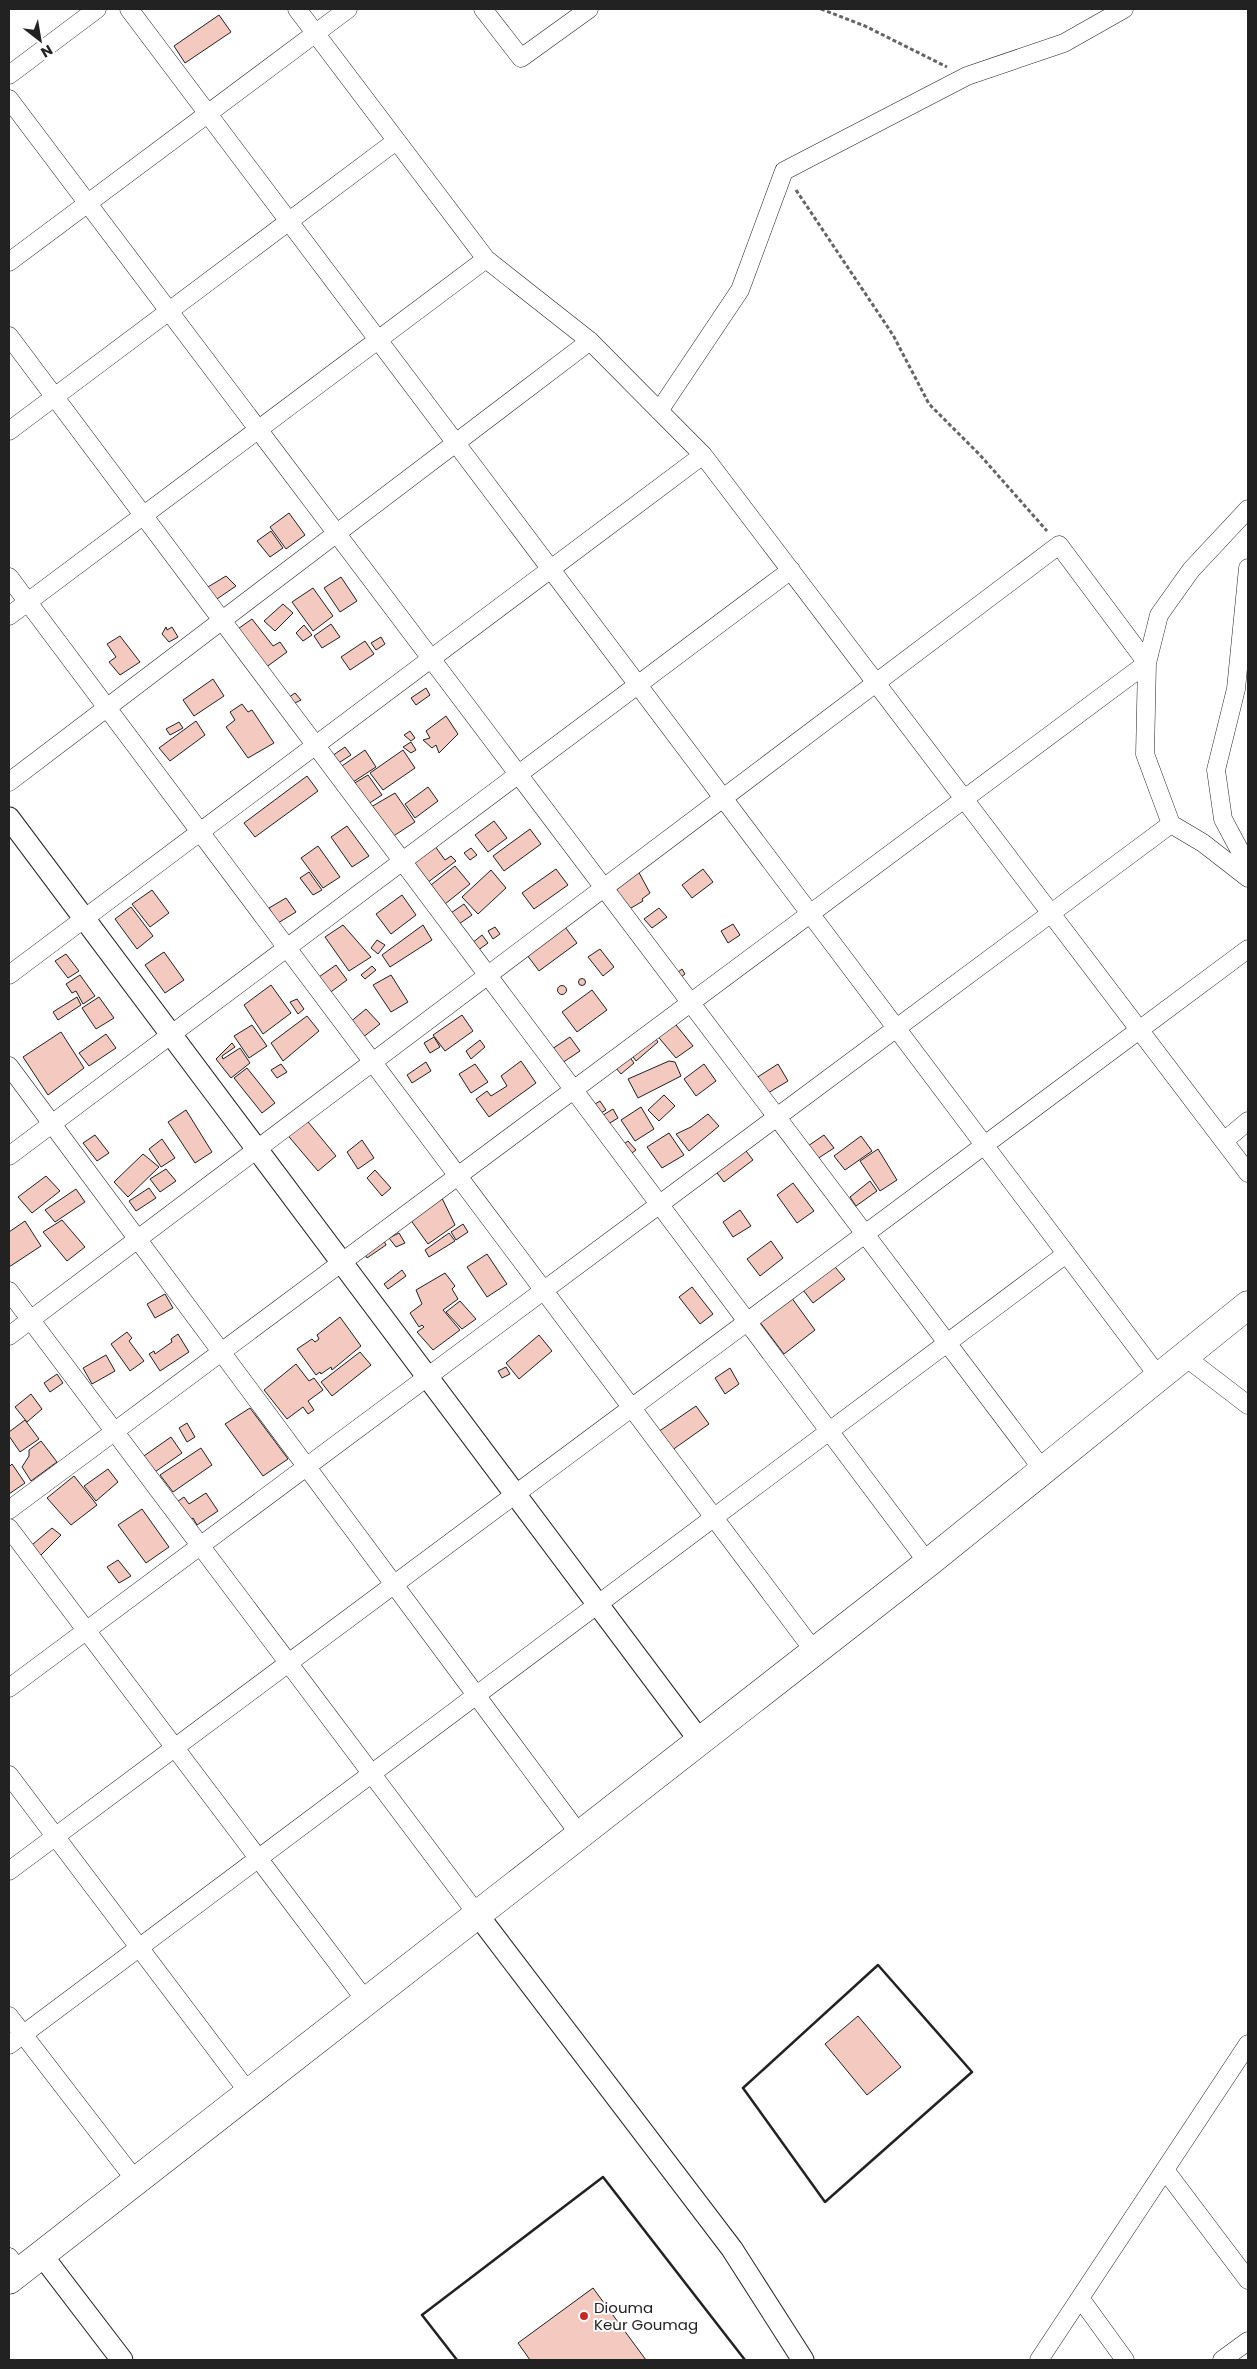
<svg xmlns="http://www.w3.org/2000/svg" width="1257" height="2369" font-family="Poppins,sans-serif">
<style>
.building{fill:#f3c9c0;stroke:#222}
.lines{fill:none;stroke-linecap:round;stroke-linejoin:round}
.minor-casing{stroke:#222;stroke-width:19}
.tertiary-casing{stroke:#222;stroke-width:23}
.primary-casing{stroke:#222;stroke-width:29}
.path{stroke:#646464;stroke-width:3;stroke-dasharray:4 2.5;stroke-linecap:butt}
.minor{stroke:#fff;stroke-width:18}
.tertiary{stroke:#fff;stroke-width:21}
.primary{stroke:#fff;stroke-width:28}
.wall{stroke:#222;stroke-width:2.5}
.poi-dot{fill:#c62828;stroke:#fff;stroke-width:2}
.labels{text-anchor:middle;dominant-baseline:central;stroke-width:4;stroke-linejoin:round;paint-order:stroke}
.poi-label{font-size:15px;fill:#222;stroke:#fff;text-anchor:start}
</style>
<rect width="100%" height="100%" fill="#fff"/>
<path class="building" d="M219,15l12,17 -46,31 -11,-17z
M289,513l16,22 -19,14 -16,-22z
M271,531l12,17 -13,9 -13,-16z
M226,576l10,10 -22,15 -11,-11z
M341,577l16,24 -17,11 -16,-24z
M313,588l20,28 -20,15 -21,-29z
M283,604l10,9 -18,18 -11,-10z
M252,619l21,27 7,-4 7,10 -22,16 -30,-37z
M331,624l9,13 -18,11 -8,-12z
M304,625l8,10 -9,6 -7,-8z
M166,627l1,3 5,-3 6,10 -9,5 -7,-8z
M120,636l20,26 -20,13 -11,-13 7,-5 -9,-13z
M381,637l4,7 -9,6 -5,-7z
M365,641l9,13 -24,16 -9,-13z
M213,679l11,17 -30,20 -11,-16z
M426,688l4,7 -14,10 -5,-7z
M295,693l6,7 -8,4 -5,-6z
M242,704l6,8 4,-2 22,33 -26,15 -22,-31 9,-7 -5,-8z
M446,716l12,18 -19,19 -3,-8 -4,3 -9,-8 7,-2 -4,-7z
M196,721l9,14 -35,26 -11,-13z
M179,722l4,6 -13,7 -4,-6z
M410,731l5,7 -4,3 -7,-6z
M411,742l5,8 -5,3 -8,-6z
M345,747l6,8 -14,9 -5,-8z
M365,750l11,17 -26,17 -11,-16z
M403,750l12,18 -32,22 -13,-17z
M368,775l14,20 -14,9 -15,-20z
M307,776l11,15 -63,46 -11,-14z
M428,787l10,14 -23,17 -10,-14z
M395,793l20,29 -23,15 -21,-30z
M494,821l13,17 -19,14 -13,-17z
M347,826l22,30 -17,11 -21,-30z
M530,829l11,15 -37,27 -11,-15z
M432,842l13,18 6,-4 5,5 -29,22 -18,-24z
M318,846l22,31 -17,11 -22,-30z
M471,848l6,7 -7,5 -6,-7z
M455,866l15,18 -25,20 -14,-19z
M556,869l12,16 -34,24 -12,-16z
M637,869l13,24 -8,6 1,2 -17,10 -17,-22z
M703,869l10,13 -21,16 -10,-13z
M491,870l15,18 -28,26 -16,-17z
M309,872l13,18 -9,5 -13,-17z
M152,890l17,23 -19,14 -18,-23z
M402,895l14,20 -25,19 -15,-20z
M286,898l10,14 -18,11 -9,-15z
M464,904l8,11 -16,11 -8,-11z
M131,907l22,29 -16,13 -22,-30z
M659,908l8,9 -15,11 -8,-9z
M733,924l7,11 -12,8 -7,-12z
M343,925l28,32 -22,14 -24,-34z
M423,925l9,15 -42,27 -8,-12z
M495,927l5,7 -7,5 -5,-8z
M565,927l12,16 -38,28 -12,-16z
M482,935l6,8 -11,8 -6,-7z
M377,940l8,5 -7,9 -7,-6z
M600,949l14,18 -11,9 -15,-19z
M164,952l20,28 -19,13 -20,-28z
M66,954l13,17 -11,7 -13,-17z
M336,965l11,15 -19,14 -12,-15z
M372,966l4,4 -11,9 -4,-4z
M682,969l3,5 -9,7 -3,-5z
M80,975l15,21 -12,8 -7,-13 -4,2 -6,-9z
M391,975l17,27 -17,10 -18,-27z
M578.5 982a3.5 3.5 0 1 1 7 0a3.5 3.5 0 1 1-7 0Z
M271,985l20,28 -28,21 -19,-29z
M557.5 990a4.5 4.5 0 1 1 9 0a4.5 4.5 0 1 1-9 0Z
M592,990l15,20 -30,22 -15,-20z
M77,997l4,8 -23,15 -5,-8z
M99,997l15,21 -18,11 -14,-21z
M297,999l7,10 -6,5 -8,-12z
M366,1009l14,15 -18,14 -13,-15z
M462,1015l11,16 -28,20 -12,-16z
M307,1016l12,15 -36,30 -12,-18z
M672,1020l21,26 -17,12 -21,-25z
M252,1025l15,21 -18,12 -15,-22z
M61,1032l23,36 -36,27 -25,-38z
M106,1034l10,14 -27,18 -10,-13z
M653,1034l5,8 -22,19 -7,-10z
M434,1037l6,10 -10,6 -6,-10z
M570,1037l10,14 -18,12 -10,-14z
M480,1040l5,7 -14,12 -5,-8z
M232,1043l3,4 -13,9 1,3 17,-11 10,15 -19,15 -15,-19z
M629,1056l5,7 -13,11 -6,-7z
M521,1061l15,22 -47,34 -13,-18 11,-8 4,5 16,-10 -6,-10z
M669,1061l6,1 6,14 -43,22 -10,-19z
M426,1062l5,9 -19,12 -5,-8z
M281,1064l6,8 -10,6 -6,-8z
M475,1064l13,18 -17,11 -12,-19z
M704,1064l12,17 -20,15 -12,-17z
M778,1064l10,17 -25,15 -10,-16z
M247,1068l28,35 -13,10 -28,-35z
M664,1095l11,11 -16,15 -11,-11z
M600,1101l6,9 -10,6 -6,-9z
M641,1107l13,22 -19,12 -14,-21z
M613,1109l5,9 -13,8 -5,-9z
M186,1110l26,42 -17,11 -27,-41z
M708,1114l11,12 -30,25 -13,-17 15,-7z
M304,1117l32,39 -18,15 -33,-39z
M669,1133l15,22 -22,13 -15,-21z
M95,1135l14,18 -12,8 -14,-18z
M824,1135l10,13 -20,13 -9,-13z
M861,1136l11,15 -27,19 -11,-14z
M162,1139l13,19 -14,9 -12,-18z
M362,1140l12,18 -16,11 -11,-17z
M628,1141l8,9 -8,6 -8,-9z
M743,1147l10,13 -29,22 -10,-13z
M878,1149l19,31 -17,11 -20,-30z
M143,1154l16,13 -31,30 -14,-15z
M166,1169l10,12 -16,11 -10,-13z
M375,1170l16,18 -9,8 -15,-18z
M46,1176l14,15 -28,22 -14,-16z
M870,1181l7,10 -21,15 -6,-9z
M793,1183l21,28 -17,12 -20,-28z
M149,1188l7,10 -20,13 -7,-10z
M76,1189l9,13 -30,20 -10,-12z
M439,1192l16,33 -27,19 -21,-29z
M740,1210l11,16 -18,11 -10,-15z
M62,1220l23,27 -18,14 -24,-29z
M25,1221l16,25 -32,21v-35z
M463,1224l5,8 -12,8 -5,-8z
M399,1233l6,10 -9,4 -7,-9z
M449,1233l6,8 -26,16 -4,-7z
M383,1239l3,6 -19,13 -3,-5z
M771,1241l12,17 -23,18 -13,-17z
M487,1254l20,30 -20,13 -20,-30z
M831,1262l14,17 -32,24 -13,-17z
M402,1270l4,6 -18,13 -4,-5z
M445,1273l10,13 -3,3 6,10 -15,11 17,20 -27,20 -16,-18 7,-5 -2,-2 -3,2 -9,-14 12,-9 -6,-14z
M692,1287l21,27 -13,10 -21,-27z
M165,1294l8,14 -18,10 -8,-14z
M791,1297l24,33 -31,24 -25,-33z
M460,1301l16,18 -14,10 -16,-17z
M340,1317l21,29 -29,24 -1,-3 -10,7 -1,-2 -4,3 -19,-26 15,-10 3,3 4,-3 -2,-4z
M127,1332l5,6 -3,3 15,20 -14,10 -19,-27z
M178,1334l11,18 -29,19 -11,-17 5,-3 1,3 17,-12 -1,-3z
M539,1335l13,16 -33,28 -13,-16z
M360,1352l11,13 -39,31 -11,-14z
M106,1355l9,16 -23,13 -9,-16z
M296,1364l13,17 5,-3 9,12 -15,11 6,9 -6,4 -5,-7 -16,12 -23,-29z
M506,1367l4,7 -8,4 -4,-7z
M730,1368l9,16 -14,10 -10,-16z
M57,1374l6,9 -13,9 -6,-9z
M31,1394l11,15 -15,13 -12,-15z
M696,1406l13,18 -41,29 -13,-19z
M250,1408l38,51 -25,17 -38,-52z
M25,1420l14,19 -19,13 -11,-16v-4z
M187,1423l8,14 -8,5 -8,-14z
M171,1437l11,16 -30,21 -11,-16z
M41,1441l16,21 -26,19 -9,-14 7,-11v-6z
M201,1448l11,17 -39,27 -13,-17z
M12,1464l13,19 -16,11v-27z
M108,1469l10,13 -22,19 -12,-15z
M74,1476l23,29 -26,20 -24,-27z
M206,1493l12,18 -21,14 -4,-7 -6,5 -13,-19 10,-7 5,7z
M142,1509l27,38 -23,16 -28,-38z
M52,1528l9,7 -25,25 -10,-10z
M118,1560l13,16 -12,7 -12,-16z
M858,2016l43,51 -34,28 -42,-51z
M593,2288l53,72h-116l-12,-17z"/>
<g class="lines">
<defs>
<path id="minor" d="M129,9l1030,1368
M297,9l189,250 104,82 113,114 545,718
M483,9l38,49 68,-49
M9,75l88,-66
M9,99l1034,1371
M9,262l339,-253
M9,336l919,1227
M659,411l81,-121 44,-119 183,-95 97,-33 60,-34
M9,431l387,-290
M1248,568l-12,121 -20,81 7,49 25,47
M9,577l805,1074
M9,616l477,-357
M9,782l581,-441
M9,975l694,-520
M9,1066l571,769
M1224,1141l24,-20
M9,1156l782,-586
M9,1291l468,623
M9,1336l1050,-791 88,118 -2,91 26,70 32,19 45,35
M1184,1356l64,49
M9,1510l1138,-847 12,-48 32,-45 57,-61
M9,1528l357,473
M9,1688l1162,-864
M9,1775l240,318
M9,1871l1239,-922
M9,2016l127,165
M9,2045l1057,-791
M1165,2170l83,110
M9,2257l11,15
M1080,2298l45,62
M1039,2360l209,-316
M1222,2360l26,-19"/>
<path id="tertiary" d="M9,818l691,923
M477,1914l255,335 71,111
M41,2254l81,106"/>
<path id="primary" d="M9,2280l919,-717 320,-258"/>
</defs>
<use href="#minor" class="minor-casing"/>
<use href="#tertiary" class="tertiary-casing"/>
<use href="#primary" class="primary-casing"/>
<path class="path" d="M821,9l44,17 82,41
M796,190l97,145 36,69 51,51 67,76"/>
<use href="#minor" class="minor"/>
<use href="#tertiary" class="tertiary"/>
<use href="#primary" class="primary"/>
<path class="wall" d="M878,1965l94,107 -147,130 -82,-114z
M457,2360l-35,-45 181,-138 142,183"/>
</g>
<circle class="poi-dot" cx="584" cy="2316" r="5"/>
<g class="labels">
<g class="poi-label">
<text x="594" y="2307">Diouma<tspan x="594" dy="17">Keur Goumag</tspan></text>
</g>
</g>
<rect width="1257" height="2369" fill="none" stroke="#222222" stroke-width="20"/>
<g transform="translate(40 40) rotate(149)" stroke="#ffffff" stroke-width="4" paint-order="stroke">
<path d="M0-4L9 19L0 12L-9 19Z" fill="#222222"/>
<text y="-8" font-size="14" font-weight="bold" text-anchor="middle" fill="#222222">N</text>
</g>
</svg>
